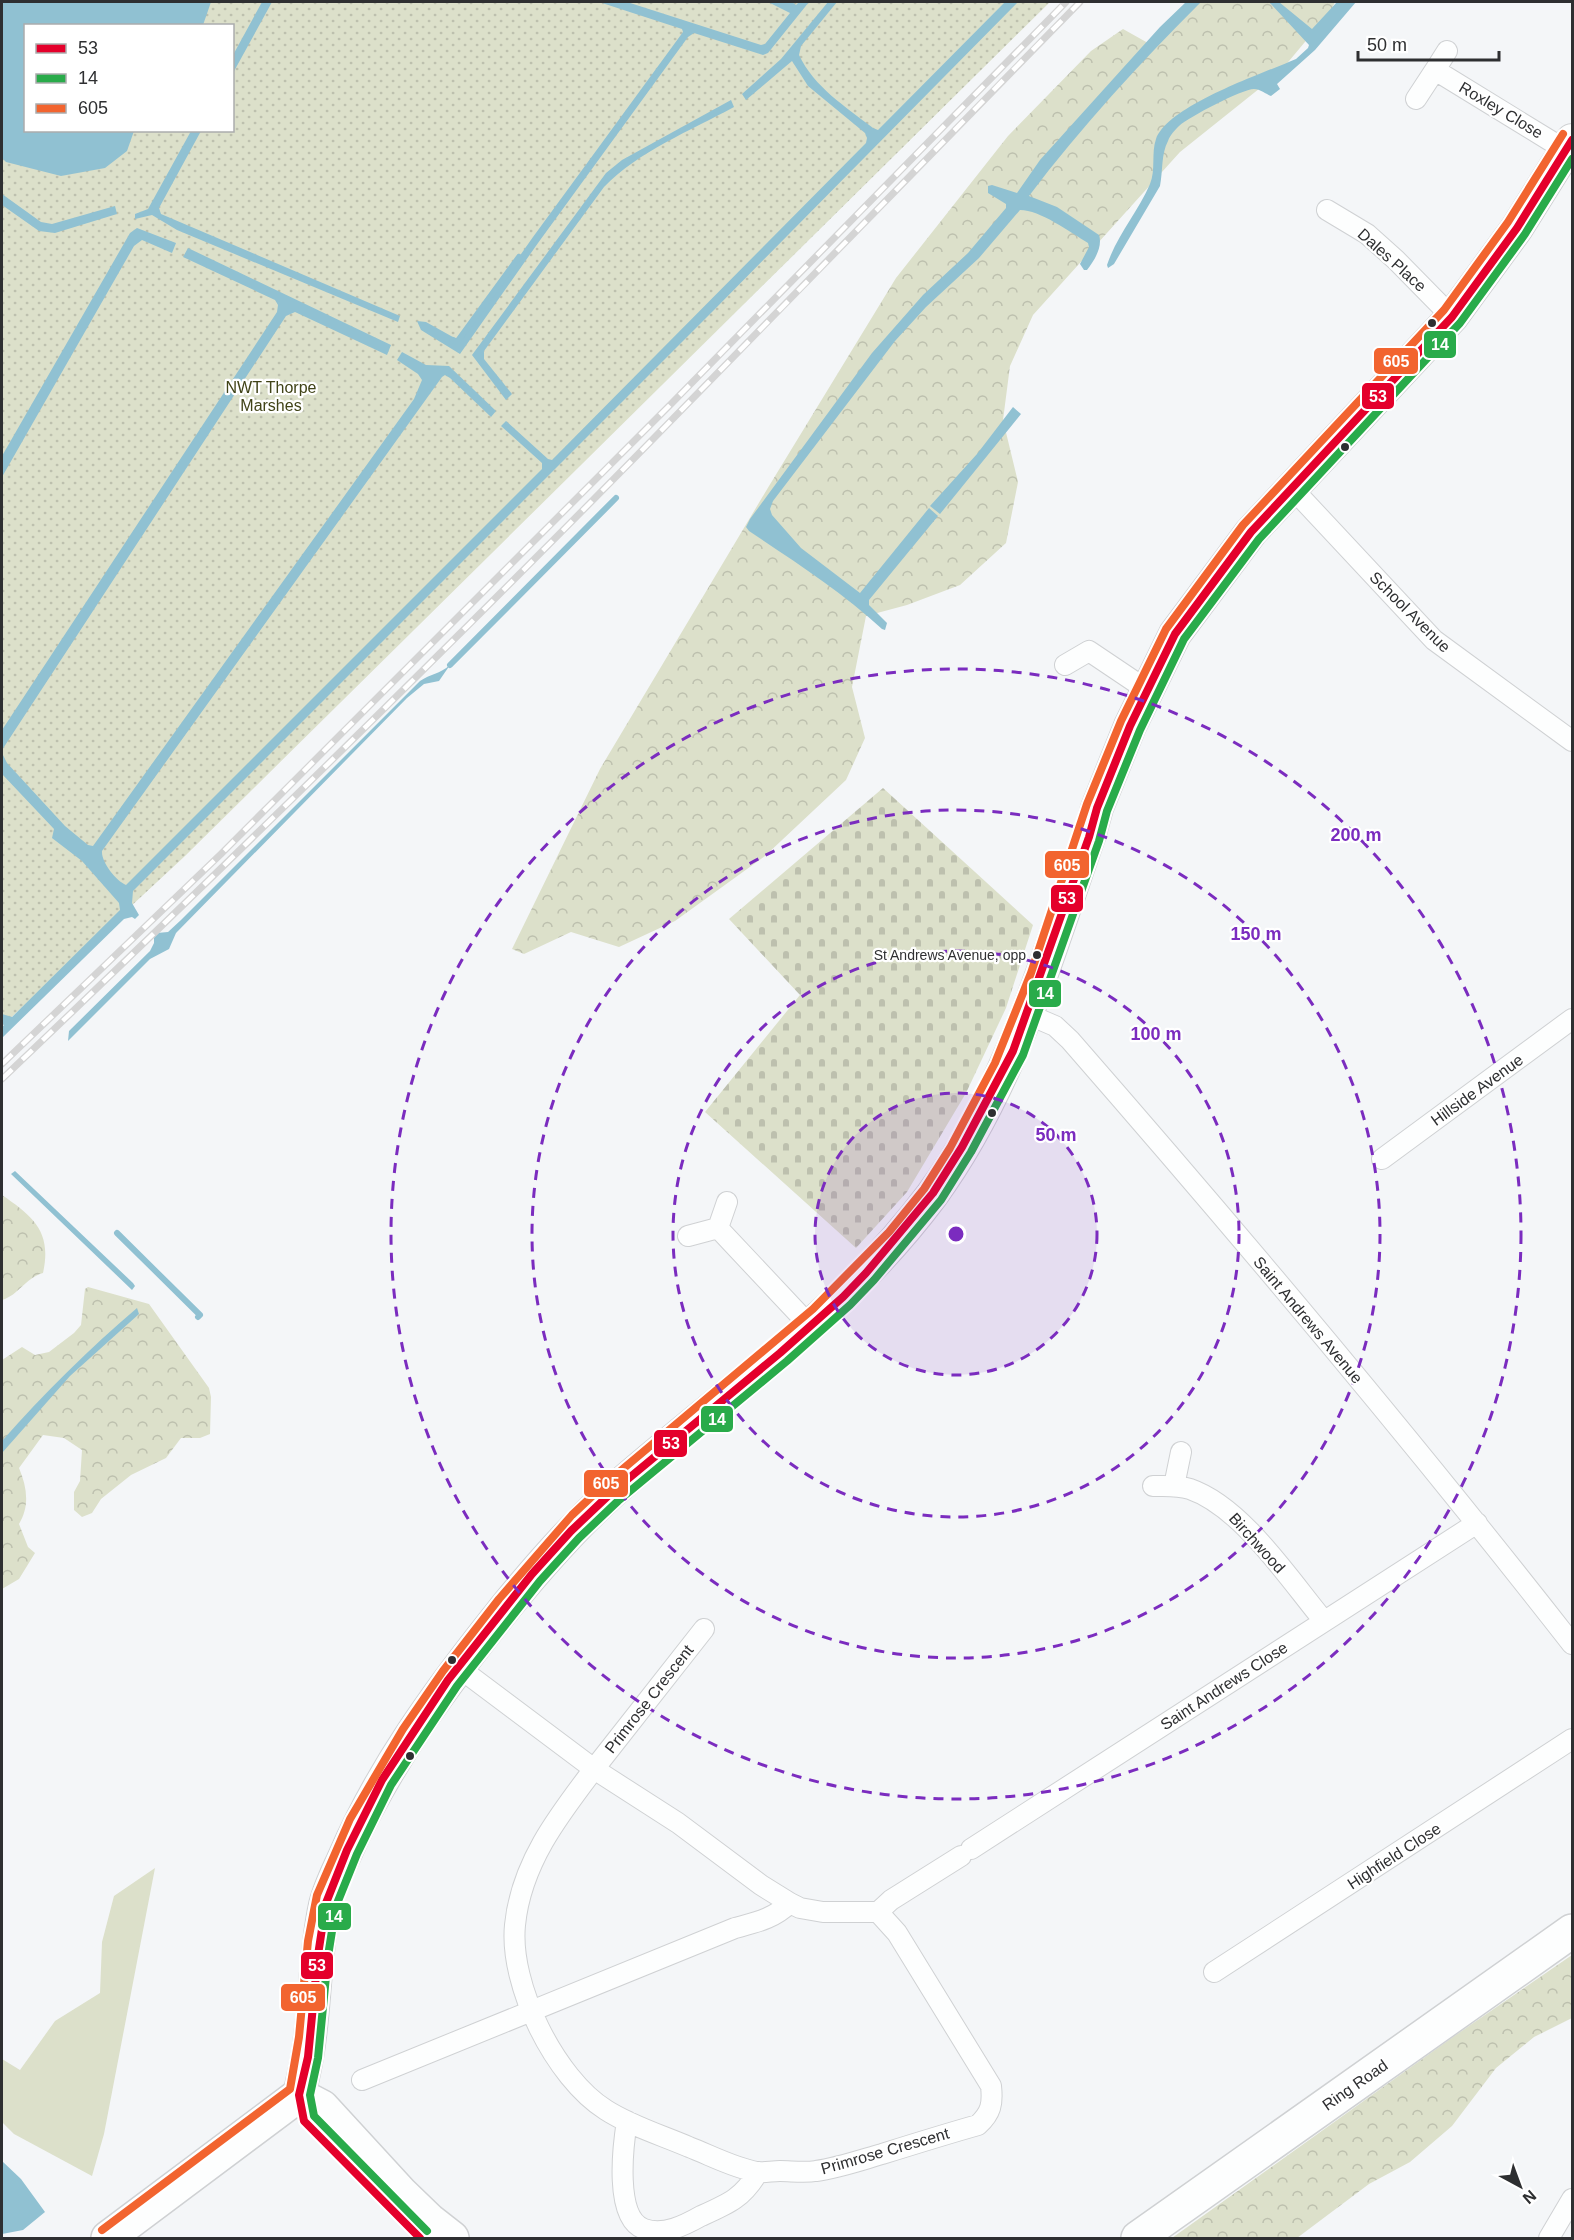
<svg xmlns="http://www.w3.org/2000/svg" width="1574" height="2240" font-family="Helvetica,sans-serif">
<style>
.grass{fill:#dce0ca}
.forest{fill:url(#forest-crowns)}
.cemetery{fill:url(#cemetery-stones)}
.park{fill:url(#park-dots);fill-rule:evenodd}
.water{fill:#90c1d2}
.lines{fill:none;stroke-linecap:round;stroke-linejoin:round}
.stream{stroke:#90c1d2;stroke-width:6}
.street-casing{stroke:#cfd1d3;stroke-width:22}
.primary-casing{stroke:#cfd1d3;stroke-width:34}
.highway-casing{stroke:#cfd1d3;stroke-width:36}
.street{stroke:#fdfefe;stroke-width:20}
.primary{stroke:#fdfefe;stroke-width:32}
.highway{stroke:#fdfefe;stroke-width:33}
.rail-casing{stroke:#d4d4d4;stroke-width:7}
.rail{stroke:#fff;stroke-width:4.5;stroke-dasharray:14;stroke-linecap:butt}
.bus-1-casing{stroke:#fff;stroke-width:12}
.bus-2-casing{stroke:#fff;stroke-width:12}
.bus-3-casing{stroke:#fff;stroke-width:12}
.bus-1{stroke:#e4002b;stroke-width:8}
.bus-2{stroke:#29ab4a;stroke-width:8}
.bus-3{stroke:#f2642f;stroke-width:8}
.ring{fill:none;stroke:#7b2cbf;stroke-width:3;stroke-dasharray:10 8}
.bus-dot{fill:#2e2f31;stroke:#fff;stroke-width:2}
.labels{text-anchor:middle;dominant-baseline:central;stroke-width:4.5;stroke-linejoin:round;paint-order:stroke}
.bus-label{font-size:14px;fill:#2e2f31;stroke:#fff;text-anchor:end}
.street-label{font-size:16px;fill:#2e2f31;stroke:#fff}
.park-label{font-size:16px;fill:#404317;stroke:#fff}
.centre{fill:#7b2cbf;stroke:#fff;stroke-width:3}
.ring-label{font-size:18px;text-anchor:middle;font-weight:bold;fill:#7b2cbf;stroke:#fff;stroke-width:4.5;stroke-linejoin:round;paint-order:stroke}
.line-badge{stroke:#fff;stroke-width:2}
.badge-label{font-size:16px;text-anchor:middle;font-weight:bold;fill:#fff}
</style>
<defs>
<pattern id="forest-crowns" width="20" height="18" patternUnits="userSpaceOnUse" patternTransform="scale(1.5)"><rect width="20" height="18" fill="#dce0ca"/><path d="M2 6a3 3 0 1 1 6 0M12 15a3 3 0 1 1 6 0" fill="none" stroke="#bdc0ae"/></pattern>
<pattern id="cemetery-stones" width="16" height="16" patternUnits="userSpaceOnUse" patternTransform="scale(1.5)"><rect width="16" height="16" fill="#dce0ca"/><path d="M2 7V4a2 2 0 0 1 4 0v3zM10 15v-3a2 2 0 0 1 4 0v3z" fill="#bdc0ae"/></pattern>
<pattern id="park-dots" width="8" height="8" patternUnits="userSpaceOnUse" patternTransform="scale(1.5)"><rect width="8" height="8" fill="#dce0ca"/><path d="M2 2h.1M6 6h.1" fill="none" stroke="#bdc0ae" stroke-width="1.8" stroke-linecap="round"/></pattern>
</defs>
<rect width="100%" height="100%" fill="#f4f6f8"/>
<path class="grass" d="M155,1868l-51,266 -12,42 -78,-42 -12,-12v-63l18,11 35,-49 45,-28 2,-51 12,-46z"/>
<path class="forest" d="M1193,2h142l-5,10 -51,61 -99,79 -147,163 -23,51 -7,54 15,62 -12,61 -46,42 -53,20 -41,11 -14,71 13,51 -19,42 -81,76 -90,65 -56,26 -48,-15 -47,22 -12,-5 88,-180 169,-283 127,-208 112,-142 83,-85 32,-22 25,14z
M2,1195c32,22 50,37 41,78 -18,5 -24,22 -41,27z
M88,1287l61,17 60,84 2,9 -1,37 -10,4h-19l-15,20 -35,17 -30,24 -9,14 -10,4 -8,-7v-18l6,-11 2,-31 -18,-12 -21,-3 -24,33c8,19 11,38 0,56l9,23 7,6 -16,26 -17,10v-229l20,-13 13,8 14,-3 25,-19 7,-8 4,-36z
M1572,1955v63l-38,19 -38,31 -44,58 -42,36 -41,22 -72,54h-125l281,-201z"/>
<path class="cemetery" d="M883,788l150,137 -27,83 -40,85 -59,99 -51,56 -151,-136 95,-117 -71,-76z"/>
<path class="park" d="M2,2h1048l-865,854 -183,170zM26,26h206v104h-206z"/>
<path class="water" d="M2,2h209l-8,23 -177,1v104l108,1 -7,20 -22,17 -44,8 -55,-14 -4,-4z
M262,2h10l-39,71v-18z
M599,2h28l134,43 4,-1 25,-31 -22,-11h24l4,3 3,-3h10l-41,51 -5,2 -69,-22 -6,4 -150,206 -78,111 -39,-24 -4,-9 9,1 34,19 73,-104 150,-205 -1,-3z
M828,2h9l-36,44 -2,9c15,32 47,52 74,73l5,2 127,-128h13l-304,308 -581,581 -1,12 7,12 -4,4 -3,-2 -8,2 -122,119v-11l2,-2 -2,-1v-10l10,3 108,-107 -1,-7 -37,-42 -30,-23 2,-9 -52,-55v-21l5,10 58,63 23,19 5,1 321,-447 8,-19 -4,-6 -21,-14 5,-8 24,13 23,1 47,45 -5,6 -41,-39 -5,-3 -3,2 -340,474c-1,11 14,30 24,34l416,-416v-6l-41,-37 5,-5 42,38 4,1 314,-317 1,-5 -2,-5 -57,-47 -16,-25 -46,39 -4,-6 39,-35z
M1186,2h15c-61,61 -120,125 -172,194l28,11 42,28c4,12 -5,26 -12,35h-3l-4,-6 9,-17 -1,-4c-18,-11 -48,-33 -68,-33l-41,48 -53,49 -31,34 -122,160 -3,8 2,6 29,33 59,45 69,-85 9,8 -69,84v5l18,18 -2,7 -3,-1c-41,-38 -87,-67 -133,-98l-3,-4 4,-8 122,-166 51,-58 45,-42 38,-45v-4l-18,-11v-7l4,-1 25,8 23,-33 120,-133z
M1269,2h10l33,27 25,-27h19l-41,48 -38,34 3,5 -9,7c-5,-2 -11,-7 -17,-7 -12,0 -65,28 -75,37 -4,4 -9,9 -11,15 -7,13 -5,30 -8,45l-46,78 -6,4 -1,-3c10,-30 31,-53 43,-81 6,-14 1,-31 6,-45 13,-34 106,-65 140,-80l12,-11 1,-3z
M731,100l3,7c-44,24 -95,44 -130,80l-120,164v8l28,35 -6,6 -34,-45 134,-182 16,-13z
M191,131h10l-42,77 2,6 239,102 -2,6 -221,-92 -25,-15 -17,4v-5l13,-5z
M2,194l39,28 11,2 63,-18 2,8 -62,19 -16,-2 -37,-26z
M137,228l39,15 -4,10 -30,-13 -8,6 -132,231v-21l128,-223z
M188,248l203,97 -4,10 -92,-43 -9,4 -284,434v-20l275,-418 1,-7 -3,-5 -92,-43z
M1013,407l8,7 -81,100 -10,-8 47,-52z
M450,665l-11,16 -15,3 -17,14 -231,235 -7,16 -19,10 -82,82 1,-10 81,-80 4,-8v-7l3,-3 11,-1 13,-12 239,-239c10,-7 20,-7 30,-16z
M15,1171l118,112 2,3 -3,4 -121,-116z
M137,1308l2,6 -69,62 -68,77v-12c42,-48 87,-92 135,-133z
M2,2161l19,18 24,33 -22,18 -21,4z"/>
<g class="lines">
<path class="stream" d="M453,340l4,2 62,-85
M450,665l166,-167
M117,1233l83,82 -2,2"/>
<defs>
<path id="street" d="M1435,70l12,-19
M1416,99l19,-29 132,81
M1327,210l40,24 29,26 56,57
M1292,488l142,152 138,101
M1065,665l24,-14 58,39
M1027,1014l28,12 15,14c172,197 341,398 502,604
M1382,1159l190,-140
M727,1202l-9,26 93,99
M688,1236l30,-8
M1153,1486c13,0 25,-1 37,3 52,18 99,90 134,132
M1174,1486l7,-34
M458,1667l136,102 84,54 83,62 29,18 10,5 23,4h55l19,21 94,153c2,18 0,27 -13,39 -32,9 -64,19 -96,29 -21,6 -44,14 -66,17 -12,2 -25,0 -36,0 -8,0 -16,2 -23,1 -23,-4 -47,-17 -68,-25 -28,-12 -58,-21 -83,-37 -51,-32 -97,-125 -91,-185 6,-61 43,-109 79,-156l110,-140
M971,1849l506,-326
M878,1912l13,-12 70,-44
M1214,1972l358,-233
M362,2080l373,-152c22,-6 38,-9 55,-25
M627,2121c-4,25 -13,97 17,108 20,7 41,-4 57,-13 27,-12 42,-18 57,-44
M1549,2238l23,-39"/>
<path id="primary" d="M299,2095c3,-13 6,-25 8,-38 9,-50 7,-102 18,-152 4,-17 13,-34 20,-50 37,-85 91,-160 148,-232 37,-47 75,-91 119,-131 111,-98 230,-176 320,-297 78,-107 114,-235 157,-358l8,-29 33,-82 45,-92 76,-102 201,-215 65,-89 55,-88"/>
<path id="highway" d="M299,2095l23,12 79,86 28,27 23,18
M108,2238l191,-143
M1138,2238l434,-307"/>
</defs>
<use href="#street" class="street-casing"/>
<use href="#primary" class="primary-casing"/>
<use href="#highway" class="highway-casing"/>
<use href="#street" class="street"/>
<use href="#primary" class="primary"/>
<use href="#highway" class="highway"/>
<defs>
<path id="rail" d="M2,1064l219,-210 451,-451 394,-401
M2,1079c236,-225 470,-454 698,-688 127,-129 253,-260 380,-389"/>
</defs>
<use href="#rail" class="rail-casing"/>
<use href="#rail" class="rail"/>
<defs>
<path id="bus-1" d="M420,2238l-116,-117 -5,-26 9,-38 10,-102 8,-52 21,-53 35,-70 66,-100 84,-106 39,-43 40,-38 169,-140 63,-56 23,-24 67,-80 29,-46 51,-96 76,-214 8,-29 33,-82 45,-92 76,-102 201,-215 65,-89 55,-88"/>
<path id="bus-2" d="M427,2231l-113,-115 -4,-21 8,-37 10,-102 8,-50 21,-52 34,-69 66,-99 83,-105 39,-43 39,-37 169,-140 63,-56 24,-25 67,-80 30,-48 52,-97 76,-214 8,-30 33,-81 44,-91 75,-100 201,-216 65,-89 47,-75"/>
<path id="bus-3" d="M102,2230l188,-141 9,-52 9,-96 9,-46 33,-76 53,-90 40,-58 56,-72 73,-84 33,-31 208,-175 76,-77 35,-43 26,-41 45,-85 36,-90 56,-169 34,-83 45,-92 77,-104 201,-215 64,-88 55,-88"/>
</defs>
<use href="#bus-1" class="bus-1-casing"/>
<use href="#bus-2" class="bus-2-casing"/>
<use href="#bus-3" class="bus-3-casing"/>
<use href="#bus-1" class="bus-1"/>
<use href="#bus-2" class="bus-2"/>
<use href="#bus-3" class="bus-3"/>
</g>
<circle cx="956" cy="1234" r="141" fill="#7b2cbf" fill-opacity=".12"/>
<g class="ring">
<circle cx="956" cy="1234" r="141"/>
<circle cx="956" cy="1234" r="283"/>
<circle cx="956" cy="1234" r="424"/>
<circle cx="956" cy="1234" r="565"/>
</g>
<g class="bus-dot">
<circle cx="1432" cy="323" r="5"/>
<circle cx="1345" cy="447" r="5"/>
<circle cx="1037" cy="955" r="5"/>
<circle cx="992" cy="1113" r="5"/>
<circle cx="452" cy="1660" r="5"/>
<circle cx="410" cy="1756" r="5"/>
</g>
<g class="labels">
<g class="bus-label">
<text x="1026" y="955">St Andrews Avenue, opp</text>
</g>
<g class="street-label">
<text transform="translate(1501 110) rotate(31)">Roxley Close</text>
<text transform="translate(1392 260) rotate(42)">Dales Place</text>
<text transform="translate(1410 612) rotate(45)">School Avenue</text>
<text transform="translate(1477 1090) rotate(-36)">Hillside Avenue</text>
<text transform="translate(1308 1320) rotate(50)">Saint Andrews Avenue</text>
<text transform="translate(1257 1543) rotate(48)">Birchwood</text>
<text transform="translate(1224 1686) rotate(-33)">Saint Andrews Close</text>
<text transform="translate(649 1699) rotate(-52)">Primrose Crescent</text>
<text transform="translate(1394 1856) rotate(-33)">Highfield Close</text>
<text transform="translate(1355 2085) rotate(-35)">Ring Road</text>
<text transform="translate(885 2151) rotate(-16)">Primrose Crescent</text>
</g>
<g class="park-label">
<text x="271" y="387">NWT Thorpe<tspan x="271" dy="18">Marshes</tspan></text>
</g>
</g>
<circle cx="956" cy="1234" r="9" class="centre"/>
<g class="ring-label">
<text x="1356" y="841">200 m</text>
<text x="1256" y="940">150 m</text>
<text x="1156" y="1040">100 m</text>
<text x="1056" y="1141">50 m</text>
</g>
<g class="line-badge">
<rect x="1423" y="330" width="34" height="29" rx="6" fill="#29ab4a"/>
<rect x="1373" y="347" width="46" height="28" rx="6" fill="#f2642f"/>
<rect x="1361" y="382" width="34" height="28" rx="6" fill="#e4002b"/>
<rect x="1044" y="850" width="46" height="29" rx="6" fill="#f2642f"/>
<rect x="1050" y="884" width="34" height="29" rx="6" fill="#e4002b"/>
<rect x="1028" y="979" width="34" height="29" rx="6" fill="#29ab4a"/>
<rect x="700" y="1405" width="34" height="28" rx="6" fill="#29ab4a"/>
<rect x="653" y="1429" width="35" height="29" rx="6" fill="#e4002b"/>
<rect x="583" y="1469" width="46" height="29" rx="6" fill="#f2642f"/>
<rect x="317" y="1902" width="35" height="29" rx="6" fill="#29ab4a"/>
<rect x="300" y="1951" width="34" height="29" rx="6" fill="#e4002b"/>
<rect x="280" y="1983" width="46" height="29" rx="6" fill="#f2642f"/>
</g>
<g class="badge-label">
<text x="1440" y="350">14</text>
<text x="1396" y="367">605</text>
<text x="1378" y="402">53</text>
<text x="1067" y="871">605</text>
<text x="1067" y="904">53</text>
<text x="1045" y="999">14</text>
<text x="717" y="1425">14</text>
<text x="671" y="1449">53</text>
<text x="606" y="1489">605</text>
<text x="334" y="1922">14</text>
<text x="317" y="1971">53</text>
<text x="303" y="2003">605</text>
</g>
<rect width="1574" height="2240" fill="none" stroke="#2e2f31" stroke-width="6"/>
<rect x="24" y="24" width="210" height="108" fill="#ffffff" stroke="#abacad" stroke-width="1.5"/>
<rect x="36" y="44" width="30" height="9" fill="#e4002b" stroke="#abacad" stroke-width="1.5"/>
<text x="78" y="54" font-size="18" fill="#2e2f31">53</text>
<rect x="36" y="74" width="30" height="9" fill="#29ab4a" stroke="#abacad" stroke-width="1.5"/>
<text x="78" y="84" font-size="18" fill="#2e2f31">14</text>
<rect x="36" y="104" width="30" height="9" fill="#f2642f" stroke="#abacad" stroke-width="1.5"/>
<text x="78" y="114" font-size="18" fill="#2e2f31">605</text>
<g transform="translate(1520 2186) rotate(139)" stroke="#ffffff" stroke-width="4.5" paint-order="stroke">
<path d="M0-4.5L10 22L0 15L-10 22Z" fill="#2e2f31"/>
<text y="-9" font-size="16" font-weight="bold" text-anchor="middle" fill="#2e2f31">N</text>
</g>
<path d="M1358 51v9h141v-9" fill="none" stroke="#2e2f31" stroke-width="3"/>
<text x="1367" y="51" font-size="18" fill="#2e2f31" stroke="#ffffff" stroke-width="4.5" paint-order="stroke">50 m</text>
</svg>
